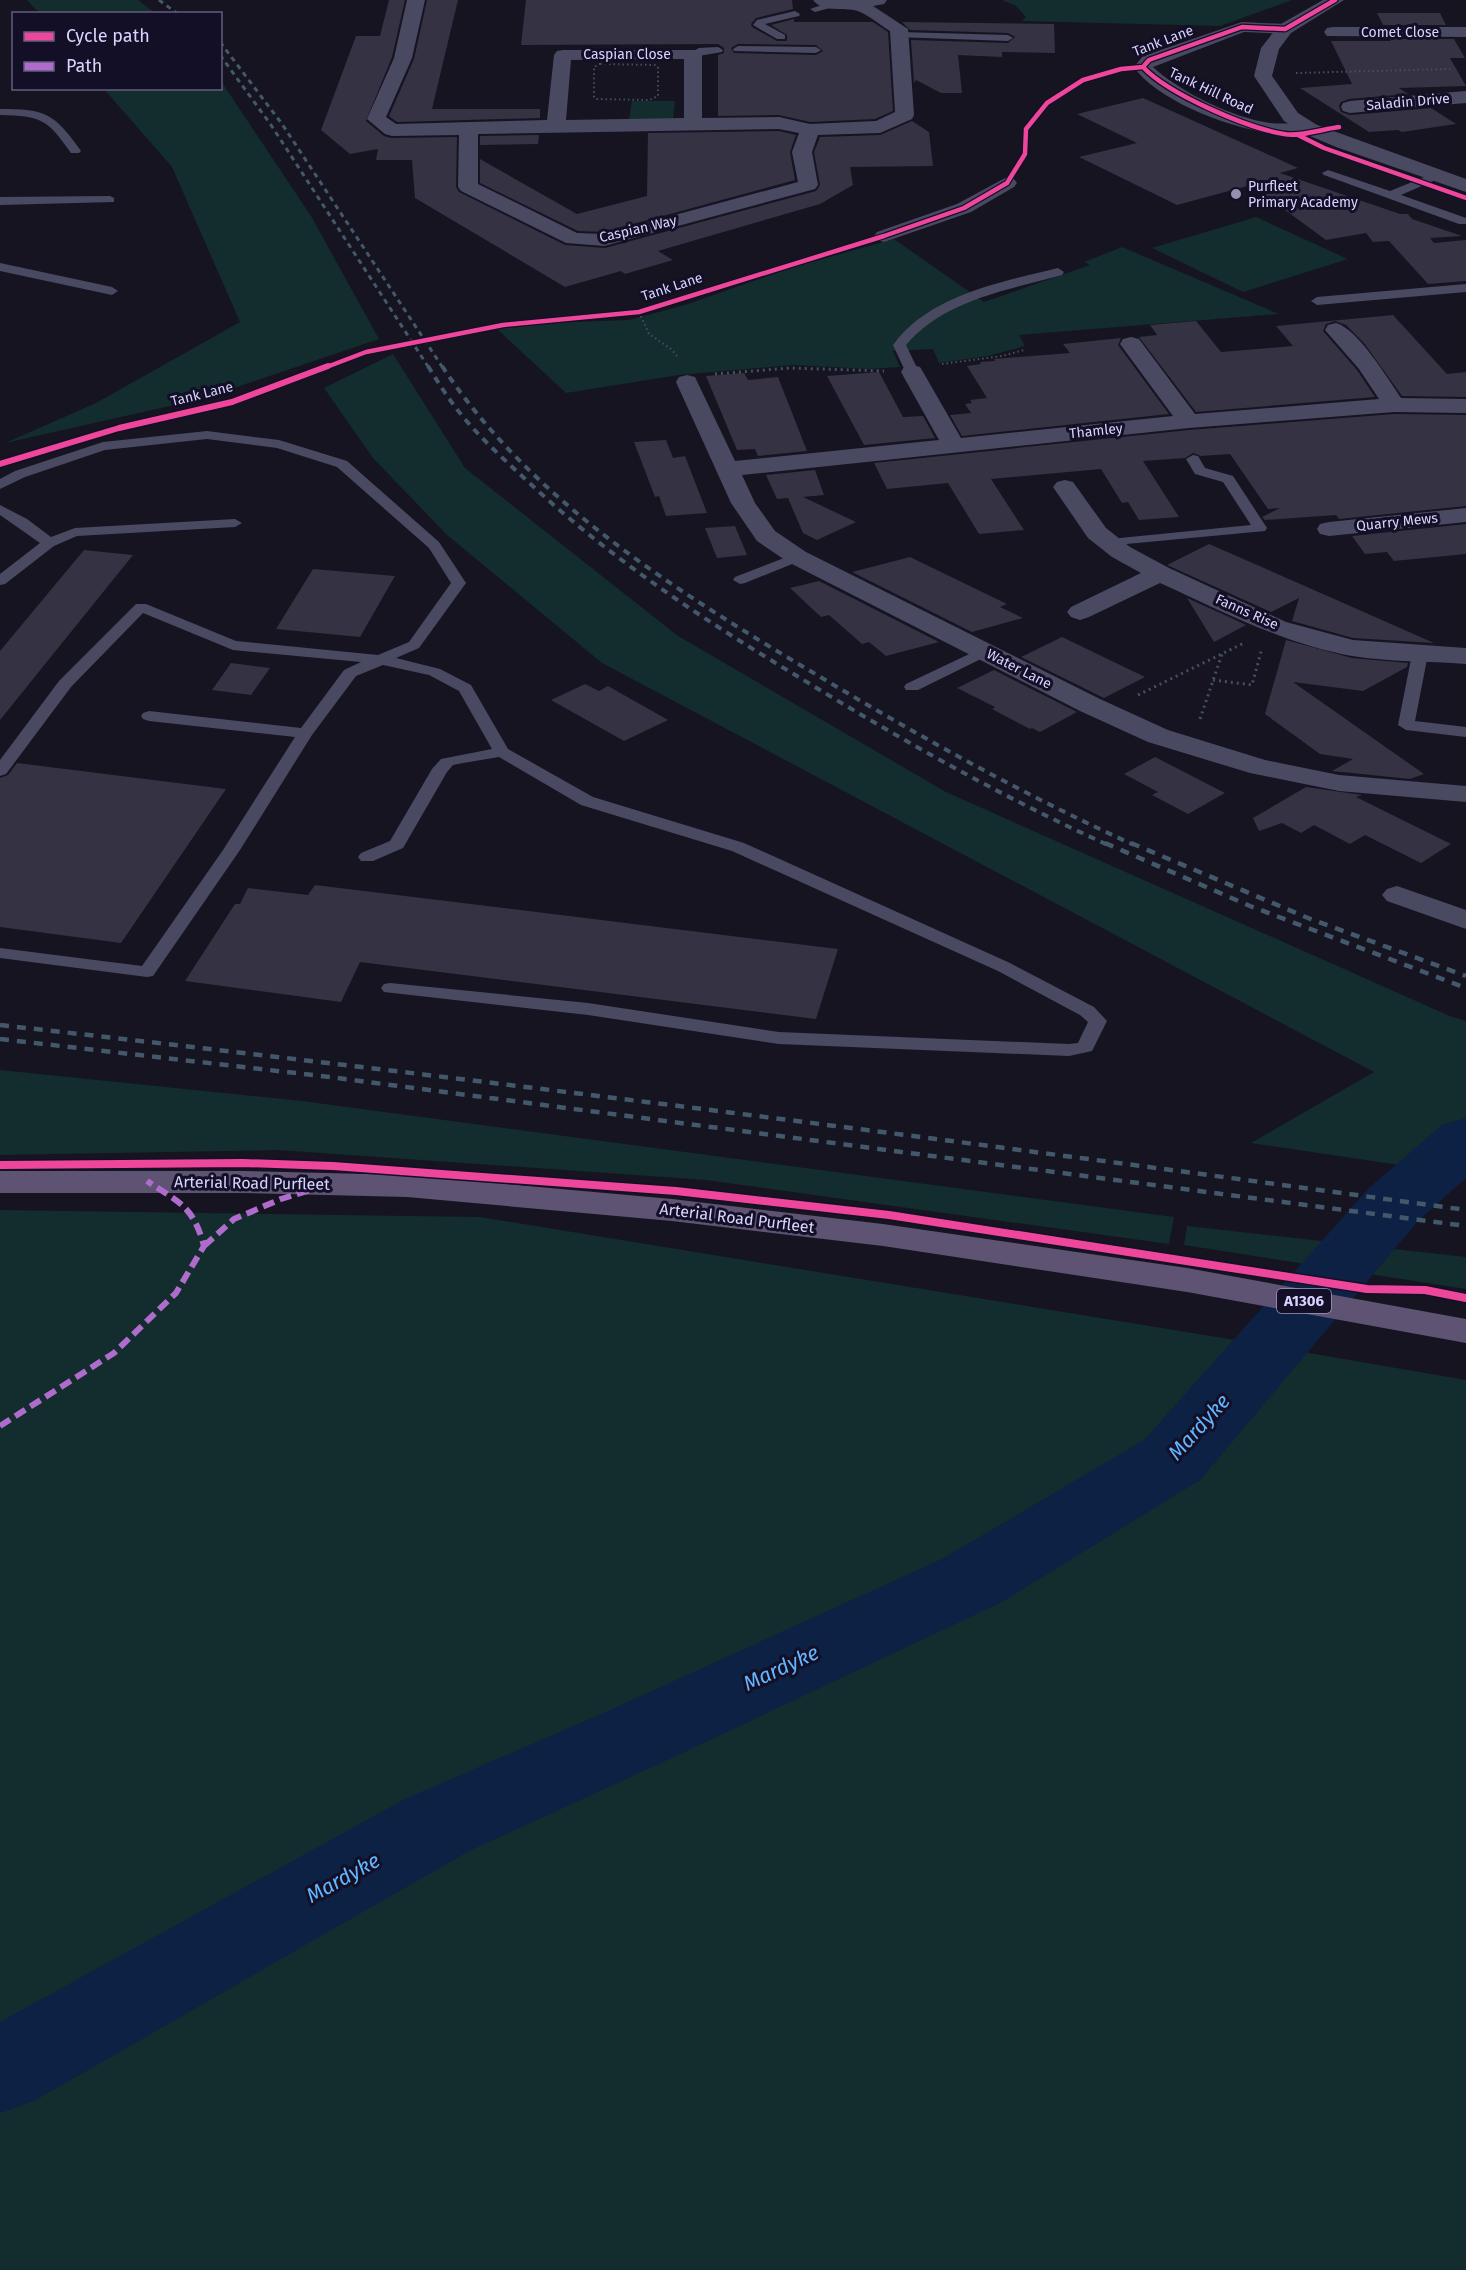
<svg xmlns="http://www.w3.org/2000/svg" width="1466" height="2270" font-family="'Fira Sans',sans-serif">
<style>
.green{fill:#132c2d}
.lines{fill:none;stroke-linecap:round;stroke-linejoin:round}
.river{fill:#0d2144;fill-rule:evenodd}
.building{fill:#343243;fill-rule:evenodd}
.path-far1{stroke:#44505f;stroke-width:2;stroke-dasharray:1.5 3;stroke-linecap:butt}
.path{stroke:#44505f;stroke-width:3;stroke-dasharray:2 4;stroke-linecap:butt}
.service{fill:#4a4962;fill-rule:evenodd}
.minor{fill:#4a4962;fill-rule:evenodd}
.tertiary{fill:#4a4962;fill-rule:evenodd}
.primary{fill:#5e5373;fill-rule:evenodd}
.rail-far2{stroke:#43596b;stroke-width:3;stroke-dasharray:5 4.5;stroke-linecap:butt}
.rail-far1{stroke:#43596b;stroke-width:4;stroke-dasharray:7 6;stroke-linecap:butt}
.rail{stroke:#43596b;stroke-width:4.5;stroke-dasharray:9 8;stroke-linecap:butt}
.quiet{stroke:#b06ccc;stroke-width:6;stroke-dasharray:12 6;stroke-linecap:butt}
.cycleway-far2-casing{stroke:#130f26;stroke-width:7}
.cycleway-far1-casing{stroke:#130f26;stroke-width:9}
.cycleway-casing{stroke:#130f26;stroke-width:11}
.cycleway-far2{stroke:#ed469a;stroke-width:4.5}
.cycleway-far1{stroke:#ed469a;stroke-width:6}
.cycleway{stroke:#ed469a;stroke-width:8}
.poi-dot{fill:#9591b1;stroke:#130f26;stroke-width:2}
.labels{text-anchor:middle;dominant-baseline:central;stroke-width:6;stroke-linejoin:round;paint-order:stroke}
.far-street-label{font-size:14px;fill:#d9d4ff;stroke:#130f26}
.far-poi-label{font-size:14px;fill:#d9d4ff;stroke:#130f26;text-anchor:start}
.shield{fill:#130f26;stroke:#9e99be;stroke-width:1.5}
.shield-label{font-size:15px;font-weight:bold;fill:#d9d4ff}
.street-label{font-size:16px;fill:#d9d4ff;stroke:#130f26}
.near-water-label{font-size:21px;font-style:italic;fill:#62b6ff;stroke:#130f26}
</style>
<rect width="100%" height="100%" fill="#161421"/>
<path class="green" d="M27,0h111l17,13h-116z
M1002,0h290l-72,26 -198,-5 4,-4 -10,-11z
M221,81l90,135 68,123 -178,60 -196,44 91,-40 144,-81 -68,-155 -68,-78 116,-1z
M632,101h43l-2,19 -44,-1z
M1256,217l92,42 -105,33 -91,-44z
M894,239l90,63 106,-37 -6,-3 38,-15 157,67 -260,21 6,11 -37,10 -49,7 -6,-14 -40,2 7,16 -31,2 -76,-4 -114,10 -113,18 -70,-65 50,-5 83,-3 56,-15 108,-38z
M393,354l72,114 213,168 268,156 506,225 14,4v154l-215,-32 123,-71 -772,-409 -155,-128 -74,-77 -49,-70z
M0,1070l302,31 872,116 -5,27 -463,-64 -428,-30 -278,5z
M0,1210l480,7 737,120 249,43v890h-1466z
M1187,1226l279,31v32l-282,-44z"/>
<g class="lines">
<path class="river" d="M1466,1118v60l-47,42 -219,260 -200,123 -339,160 -192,88 -435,250 -34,12v-91l405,-223 194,-84 343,-156 202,-119 225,-252 73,-63z"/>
</g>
<path class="building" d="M389,0h16l-13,57 -26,64 18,15 7,2 66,-1 -1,50 3,5 106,53 40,3 211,-57 4,-6 -6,-33 6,-15 60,-2 32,-14 17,11 4,34 -83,1 3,18 -33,19 -162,47 15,9 -48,14 -4,-3 -56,16 -150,-89 -3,-38h-36l2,-11 -28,5 -29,-24 35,-94h24z
M427,0h31l-26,109h108v9l-143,4 -8,-6 25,-57z
M526,0h266l1,9 -37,9 -5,6 1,3 25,14h10v-6l-16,-10 23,-6v3h79l15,10 5,79 -18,8 -65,3 -31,-7 -61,1v-61l6,-2v-5l-6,-4 -197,1zM738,44l78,1 7,6 -7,4 -82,-2 -3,-5z
M1377,13h63l6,12h-63z
M902,22l152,2 1,29 -53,-1v5l-44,-2 4,38h-21l-25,-13 -2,3 -3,-43 97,3 7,-6 -7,-4 -98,-3z
M1389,39h65l11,19h-15l16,28 -67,2 9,6 -59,5 -8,3 -2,4 2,6 9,3 81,-7 25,16 -54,8 -4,-2 -29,2 -69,-44 52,-4 -21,-43h60z
M1143,98l155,70 -18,5 120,41h8l4,5 50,17 -32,2 4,5 32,-3v41l-38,3 -39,-43 -16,1 -7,-9 -40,7 -75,-55 -74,20 -98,-48 58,-14 -60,-29z
M779,131l17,4 -6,17 5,28 -191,52 -26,-1 -98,-48v-24l97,55 70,-18 1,-63z
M539,135l-1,9 -58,1v-9z
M1393,315l54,59 19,-2v25l-64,-1 -38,-53 -18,-18 -11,-4 -9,3 -3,7 34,39 18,27 -179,15 -57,-75 18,-2 -7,-10 46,-4 25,31 72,-6 -17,-20z
M1121,338l-3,7 51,69 -207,22 -12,-21 21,-2 -6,-9 7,-1 -2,-3 17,-2 -20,-32 14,-2 -1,-2 15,-1 -1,-2 76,-6 -7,-9z
M879,372l24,45 20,-1 12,22 -71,7 -37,-69z
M744,373l4,7 30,-3 29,74 -49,5 -3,-7 -18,1 -31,-74z
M1394,414l72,1v91l-127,13 -3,-4 -71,5 -3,-3 18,-9 -12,1 -38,-55 -29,2 -8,-3 -8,5 -42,3 36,56 -40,3 -11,-18 -6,1 -21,-34 -110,10 33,51 -45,4 -31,-51 -61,6 -13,-26 315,-33z
M666,440l7,18 12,-2 22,57 -41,3 -7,-20 -4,1 -21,-55z
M815,470l9,25 -21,2 53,25 -39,18 -14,-7 -15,-35 -11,1 -11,-24z
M1466,524v30l-72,7 -7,-9 -22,2 -13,-18z
M735,526l12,29 -30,3 -12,-30z
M1209,544l105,46 120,53 -81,-5 -61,-17 7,-23 -28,14 -104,-47z
M84,550l49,5 -133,165v-69z
M910,557l97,47 -7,3 23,11 -51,14 -120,-60z
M313,569l82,7 -35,61 -84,-8z
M819,581l120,61 -53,14 -17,-14 -7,2 -33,-29 -8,2 -31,-29z
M1187,598l42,19 17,8 -32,17z
M1062,637l83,40 -41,21 -83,-41z
M1286,640l66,18 56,5 -1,4 -44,24 -70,-9 131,92 -14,5 -78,-8 21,-12 -33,-5 -55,-40z
M231,663l39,5 -19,27 -39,-5z
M994,670l83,42 -37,20 -8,-4 -2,1 -38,-20 3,-2 -38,-19z
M585,684l14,7 9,-5 60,34 -44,21 -73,-41z
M1155,757l70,36 -37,21 -36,-19 6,-3 -34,-18z
M17,763l209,26 -105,154 -121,-16v-149l8,-3z
M1306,787l56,8 -6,2 95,47 -30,19 -56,-28 -15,9 -36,-19 -13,8 -19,-10 -23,8 -6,-13z
M315,885l523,64 -22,70 -456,-57 -19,40 -156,-21 50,-77h5l8,-16 60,7z"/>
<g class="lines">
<path class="path-far1" d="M600,64l56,1 2,3v28l-9,4 -53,-1 -2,-2v-30z
M1296,73l154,-4
M639,312l10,22 22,15 7,8
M942,364l60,-8 22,-6"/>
<path class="path" d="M715,374l75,-6 94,3
M1213,680l39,5 10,-37
M1138,695l106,-52
M1200,719l22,-65"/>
<path class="service" d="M833,1l5,3 -1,2 -22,6 -5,-3z
M795,11l5,3 -1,2 -34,8 20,11v4h-8l-24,-14 4,-5z
M900,32l108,3 5,3 -5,3 -112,-4 -1,-2z
M738,46l78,1 5,3 -5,3 -82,-2 -1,-2z
M718,47l5,3 -1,2 -29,5 -5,-3 11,-6z
M0,109c46,0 54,4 81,42l-2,2h-8c-24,-34 -29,-37 -71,-38z
M1328,170l62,21 42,-17h8v4l-39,17 65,23v6h-7l-135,-49 -2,-2z
M110,196l4,2v4l-114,3v-8z
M0,263l112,24 6,4 -6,4 -112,-24z
M1058,268l6,4 -2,3c-54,15 -118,25 -156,70l13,27 -2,3h-10l-14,-30c36,-50 109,-63 165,-77z
M1466,284v8l-149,13 -6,-4 6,-4z
M207,431l72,9 68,21 92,81 27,41 -47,65 -23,10 44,11 31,16 37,64 85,48 151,46 266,120 84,44 13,14 -15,30 -23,5 -290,-12 -191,-29 -204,-23 -3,-4 3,-4 6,-1 198,20 191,29 290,12 9,-1 10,-21 -8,-7 -82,-44 -266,-120 -151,-46 -82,-48 -36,6 -10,2 -6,7 -44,76 -30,13h-12l-3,-4 3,-4 29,-12 42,-72 9,-10 51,-10 -33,-58 -30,-16 -46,-10 -27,11 -44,59 -72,115 -87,126 -6,1 -147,-19v-10l142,18 81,-116 72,-113 -146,-16 -6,-2 -2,-3 2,-3 6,-2 152,17 43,-58 17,-8 -128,-12 -90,-37 -72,74 -65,87 -6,2v-16l59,-79 77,-77h10l90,37 142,14 31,-13 42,-59 -22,-35 -92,-81 -60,-19 -70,-9 -102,11 -80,27 -25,12v-10l15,-8 88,-29z
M1193,455l5,1 7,12 28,8 34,52 -2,3 -160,15 -2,-3 2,-3 5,-1 141,-14 -28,-43 -28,-8 -9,-15z
M0,505l27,14 24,18 24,-9 160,-9 7,4 -7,4 -158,9 -23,10 -49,38 -5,1v-11l40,-31 -40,-28z
M797,553l5,1 2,3 -2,3 -57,23 -5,1 -7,-4 2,-3z
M984,647l5,2 3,3 -3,3 -71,35h-12l-2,-3 2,-3z
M1420,649l8,5 -13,67 51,6v10l-60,-7 -8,-5 14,-71z"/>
<path class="minor" d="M407,0h18l-13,58 -26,59 10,7 151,-4 7,-65 3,-4 6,-1h136l3,4v64l77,-1 31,7 66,-3 19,-9 -5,-81c-10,-6 -25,-19 -36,-21 -13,-2 -32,2 -41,-10h74l-3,4 -11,2 35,23 6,86 -2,4 -32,14 -62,2 -6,17 6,33 -3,4 -211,57 -38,-3 -105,-52 -3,-4 1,-52 -67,1 -7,-2 -18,-15 27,-61zM684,59v59l-118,2 5,-60zM779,129l20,4 -7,19 6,30 -194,52 -27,-1 -99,-49v-50z
M1242,22l43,2 6,1 3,4 -3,4 -6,1 -41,-2 -91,35c27,25 80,51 117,56 16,2 32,-2 47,2l2,4 -2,4c-48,12 -155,-25 -183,-66l9,-11z
M1333,27h133v10l-139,-1 -3,-4 3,-4z
M1466,91v12l-116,10 -7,-2 -2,-4 2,-4 7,-2z
M1007,177l7,2 3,4 -3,4 -43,25 -87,30 -7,-2 -3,-4 3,-4 80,-28z
M1336,323c22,6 52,56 65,75l65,1v14l-72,-1 -205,16 -447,47 13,28 20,28 31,21 294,147 68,31 97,30 74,15 127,11v16l-127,-11 -89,-18 -102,-31 -68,-31 -292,-149 -31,-21 -26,-38 -55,-121 3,-5 8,-2 8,2 40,84 204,-21 -38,-68 3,-5 8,-2 8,2 3,5 38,66 212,-22 -53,-72 3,-5 8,-2 8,2 56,75 184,-15 -20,-30 -34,-39 3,-5z
M1065,480l8,2 33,46 24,19 39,21 117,54 67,18 113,8v16c-38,-3 -77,-2 -114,-8 -68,-12 -130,-45 -192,-73l-71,34 -9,3 -9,-3 -4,-5 4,-5 70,-34 -29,-16 -24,-19 -35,-51 4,-5z
M1466,508v14l-137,14 -9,-2 -3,-5 3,-5 9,-2z
M1397,886l69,24v19l-79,-28 -5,-6 5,-6z"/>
<path class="tertiary" d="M1323,0h21l-53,33 -12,16 -7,27 26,37 19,12 149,54v13l-130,-45 -33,-14 -19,-12 -30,-45 7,-28 18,-23z"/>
<path class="primary" d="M0,1171h243l164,4 265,24 211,25 304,44 279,51v24l-279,-51 -304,-46 -211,-25 -265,-24 -164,-4h-243z"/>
<path class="rail-far2" d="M159,0l19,14
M220,42l62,82 161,244
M220,55l51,70 158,243"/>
<path class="rail-far1" d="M428,366c8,13 16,26 25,38 19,26 45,50 69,72 83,79 177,141 275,200 101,62 203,120 311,169
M442,366c88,134 234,225 370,306 105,63 210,122 322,173"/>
<path class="rail" d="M1105,843l145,63 216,82
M1131,843l177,75 158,58
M0,1025c490,55 978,118 1466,185
M0,1039l330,38 1136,149"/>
<path class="quiet" d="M204,1246l30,-27 47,-20 49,-15
M0,1426l114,-73 62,-60 28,-47c-11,-40 -24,-43 -57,-65"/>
<defs>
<path id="cycleway-far2" d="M1143,67c25,27 104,61 141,67 16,3 39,-5 55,-7
M1298,135l26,13 142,50
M324,368l42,-16 137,-27 136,-13 245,-76 80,-28 43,-25 18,-29 1,-25 21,-26 36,-23 38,-11 22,-2 6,-7 93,-33 43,2 50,-29"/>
<path id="cycleway-far1" d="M0,464l119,-36 113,-26 96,-36"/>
<path id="cycleway" d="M0,1165l243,-2 90,3 343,25 213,24 478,74 58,1 41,8"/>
</defs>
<use href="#cycleway-far2" class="cycleway-far2-casing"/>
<use href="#cycleway-far1" class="cycleway-far1-casing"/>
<use href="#cycleway" class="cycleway-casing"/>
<use href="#cycleway-far2" class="cycleway-far2"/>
<use href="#cycleway-far1" class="cycleway-far1"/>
<use href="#cycleway" class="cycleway"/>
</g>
<circle class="poi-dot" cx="1236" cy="194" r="6"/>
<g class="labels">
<g class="far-street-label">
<text x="1400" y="32">Comet Close</text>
<text transform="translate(1163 41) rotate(-21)">Tank Lane</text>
<text x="627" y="54">Caspian Close</text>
<text transform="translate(1211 91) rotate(25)">Tank Hill Road</text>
<text transform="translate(1408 102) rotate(-5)">Saladin Drive</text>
<text transform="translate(638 229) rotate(-13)">Caspian Way</text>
<text transform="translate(672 287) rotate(-18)">Tank Lane</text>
<text transform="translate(202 394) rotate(-14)">Tank Lane</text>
<text transform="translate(1096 431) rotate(-6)">Thamley</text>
<text transform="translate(1397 522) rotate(-6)">Quarry Mews</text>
<text transform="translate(1247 612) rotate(24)">Fanns Rise</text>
<text transform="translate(1019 669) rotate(27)">Water Lane</text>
</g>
<g class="far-poi-label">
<text x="1248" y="186">Purfleet<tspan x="1248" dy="16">Primary Academy</tspan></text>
</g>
<rect class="shield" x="1277" y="1289" width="54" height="24" rx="4.5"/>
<g class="shield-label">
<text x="1304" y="1301">A1306</text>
</g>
<g class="street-label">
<text transform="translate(252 1183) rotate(1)">Arterial Road Purfleet</text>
<text transform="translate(737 1218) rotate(7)">Arterial Road Purfleet</text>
</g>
<g class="near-water-label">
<text transform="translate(1199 1427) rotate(-48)">Mardyke</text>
<text transform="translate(781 1668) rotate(-25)">Mardyke</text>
<text transform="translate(343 1878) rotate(-29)">Mardyke</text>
</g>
</g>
<rect x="12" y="12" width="210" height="78" fill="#130f26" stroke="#625e7d" stroke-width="1.5"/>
<rect x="24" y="32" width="30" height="9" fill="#ed469a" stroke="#625e7d" stroke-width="1.5"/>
<text x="66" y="42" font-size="18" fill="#d9d4ff">Cycle path</text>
<rect x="24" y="62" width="30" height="9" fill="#b06ccc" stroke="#625e7d" stroke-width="1.5"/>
<text x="66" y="72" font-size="18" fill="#d9d4ff">Path</text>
</svg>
